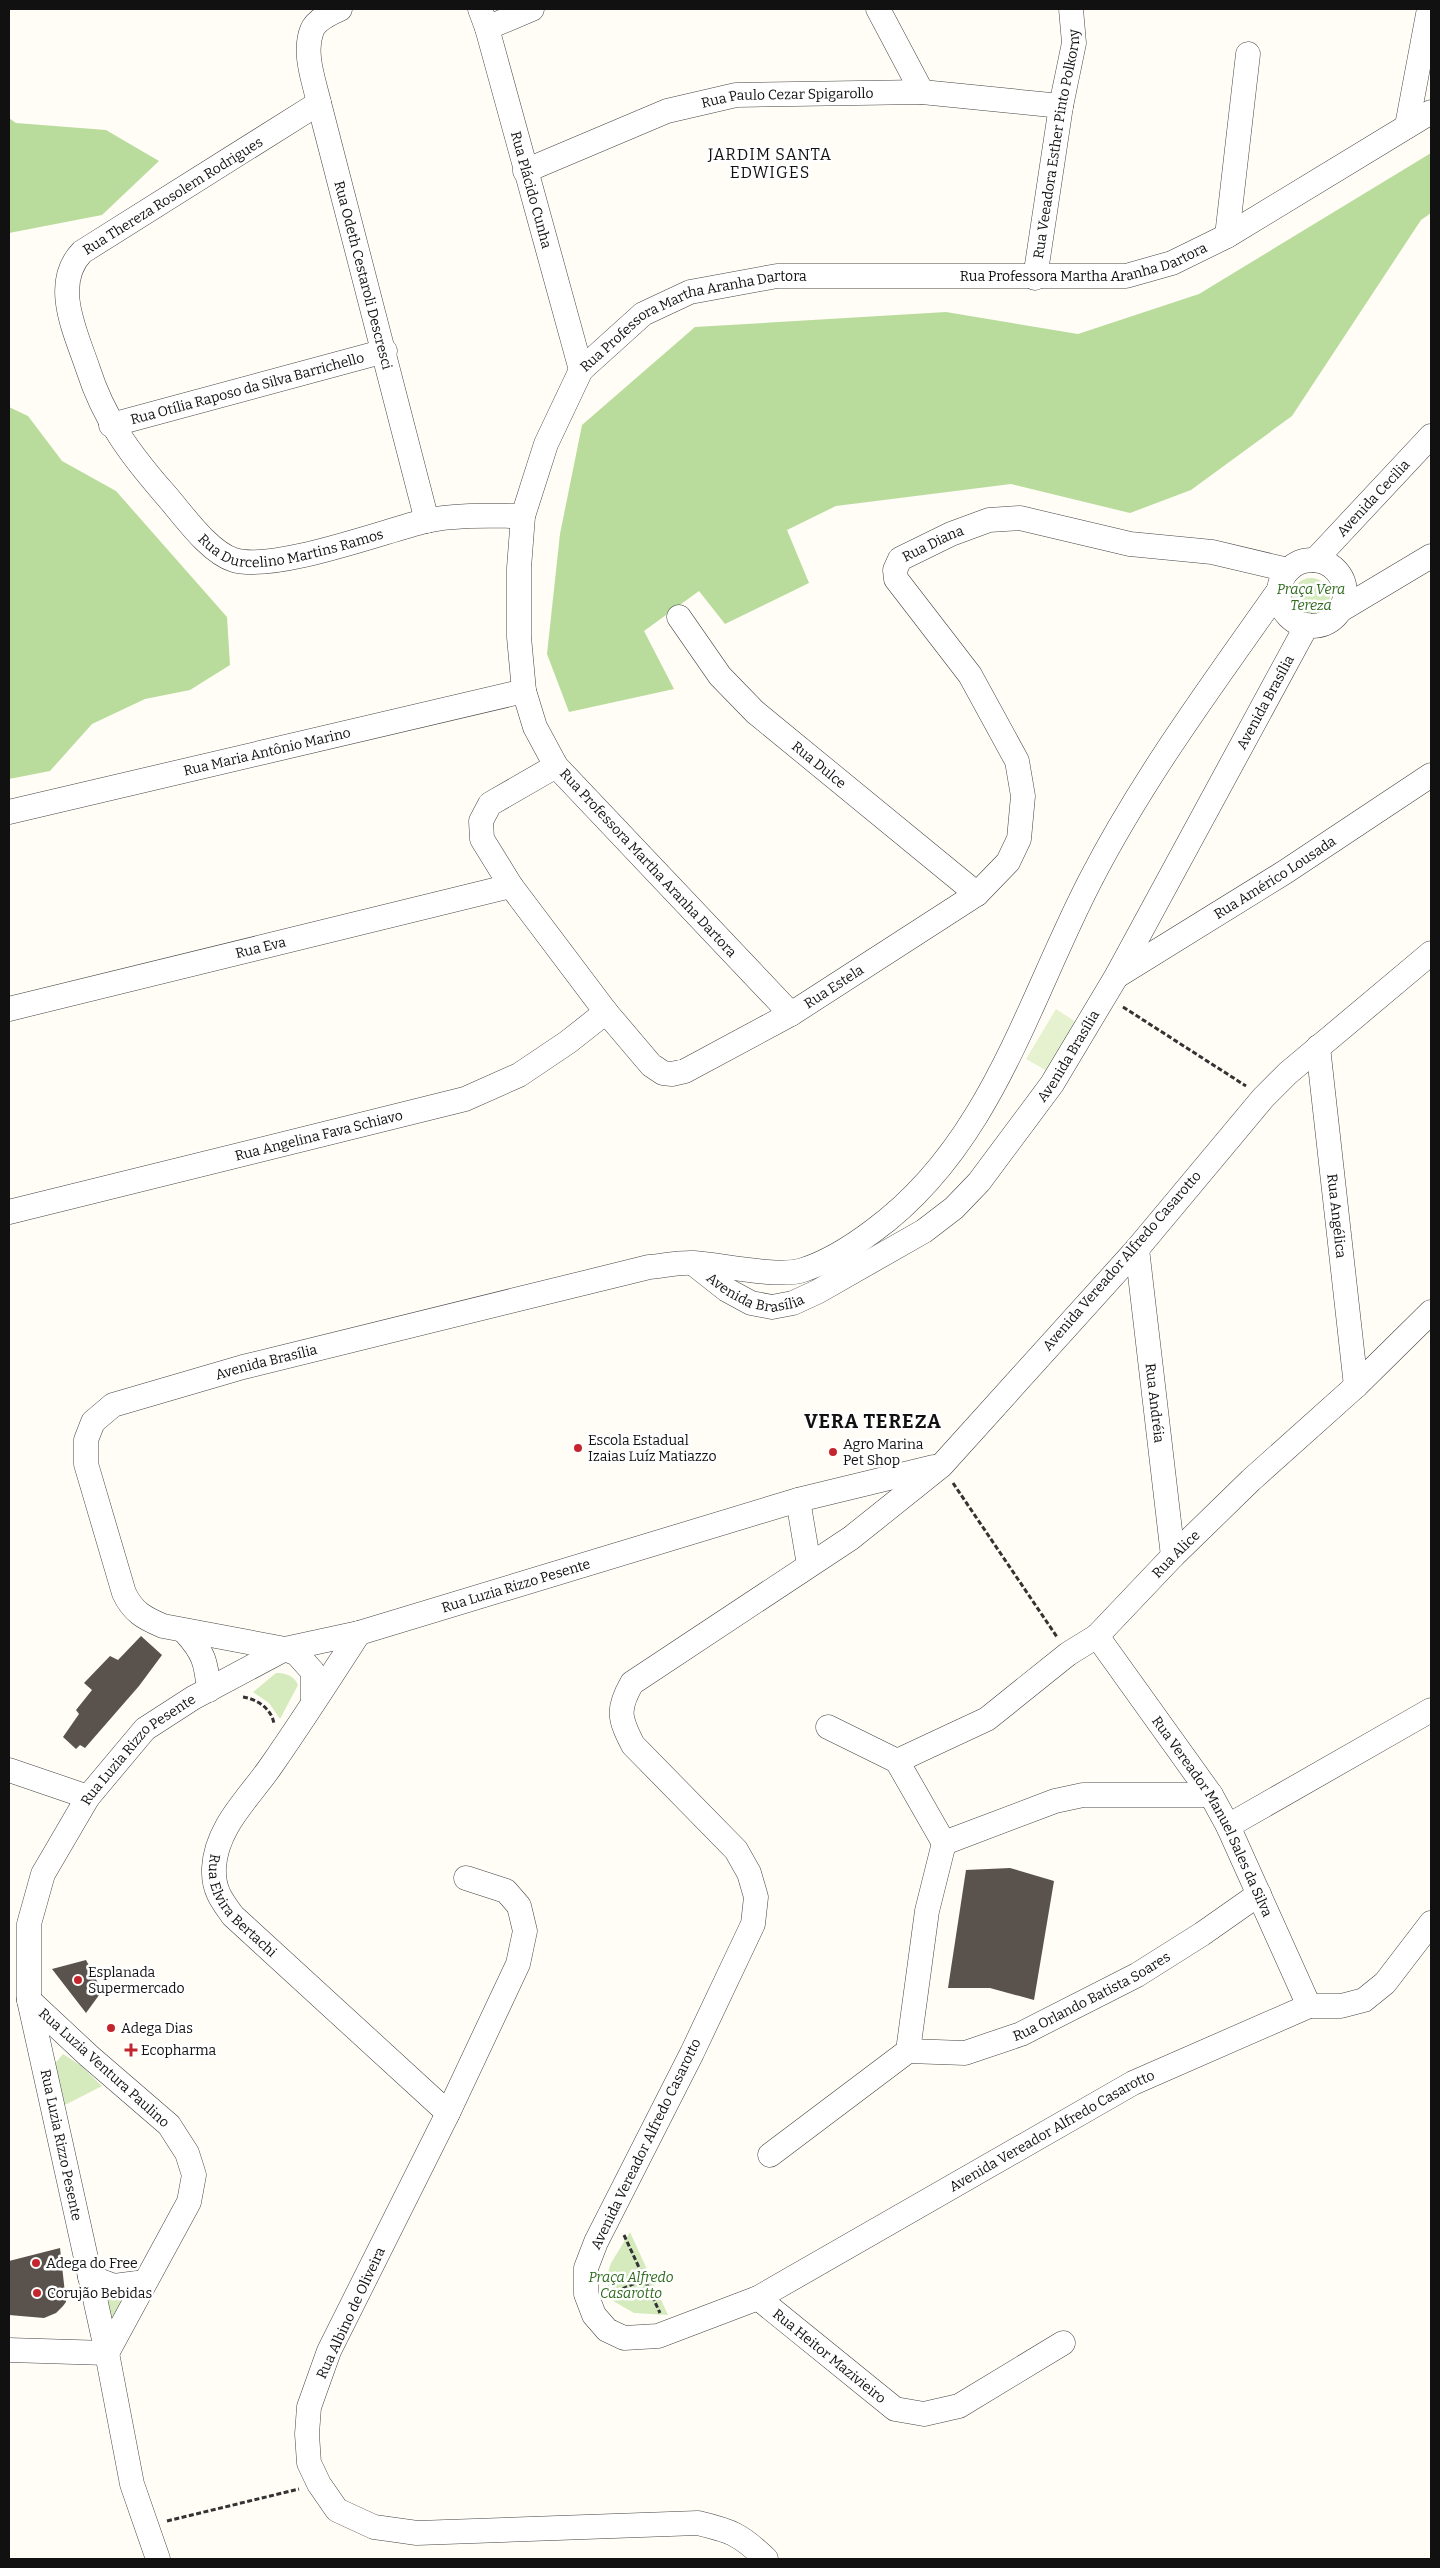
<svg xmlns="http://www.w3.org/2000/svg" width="1440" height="2568" font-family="Bitter,serif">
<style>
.green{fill:#d5ebbd}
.forest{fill:#b9dc9c}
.pitch{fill:#e6f2cf}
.building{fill:#5a524d}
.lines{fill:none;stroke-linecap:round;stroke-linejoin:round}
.minor-casing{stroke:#444;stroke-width:25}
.path{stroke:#333;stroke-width:3;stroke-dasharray:5 2.5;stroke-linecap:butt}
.minor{stroke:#fff;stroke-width:24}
.poi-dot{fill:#c4262e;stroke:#fff;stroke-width:2}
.labels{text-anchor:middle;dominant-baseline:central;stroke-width:5;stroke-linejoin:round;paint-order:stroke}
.street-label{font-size:14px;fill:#111;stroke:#fff}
.park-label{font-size:14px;font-style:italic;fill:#2f6b1f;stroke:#fff}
.poi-label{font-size:14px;fill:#111;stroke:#fff;text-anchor:start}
.quarter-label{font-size:16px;letter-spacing:1px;fill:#111;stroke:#fff}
.district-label{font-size:19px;font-weight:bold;letter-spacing:1px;fill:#111;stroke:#fff}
</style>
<rect width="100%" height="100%" fill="#fffdf5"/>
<path class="green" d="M1292 597a19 19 0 1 1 38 0a19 19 0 1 1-38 0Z
M276,1673c9,0 18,2 22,12l-18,34 -11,-16 -16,-11z
M63,2054l17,11 22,21 -41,21 -9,-40z
M630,2232l38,83 -34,-2 -26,-15v-26l3,-9z
M131,2288l-25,38 -6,-34z"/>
<path class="forest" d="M9,118l7,5 90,7 53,31 -57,54 -93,18z
M1431,153v60l-10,7 -129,196 -101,74 -61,23 -119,-29 -175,22 -49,24 22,53 -84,41 -26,-33 -55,40 30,58 -105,23 -22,-58 13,-120 22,-109 113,-98 251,-15 132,22 121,-40z
M9,407l19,9 34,45 54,30 111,126 3,48 -40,25 -45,9 -53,25 -42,47 -41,8z"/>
<path class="pitch" d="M1056,1009l23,15 -30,48 -23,-13z"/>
<path class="building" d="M141,1636l21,19 -23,31 -54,62 -5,-3 -4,4 -13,-12 16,-23 -3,-4 16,-20 -8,-7 26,-27 8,4z
M1010,1868l44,13 -20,119 -44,-12h-42l18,-118z
M86,1960l16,31 -16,22 -34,-44z
M60,2248l6,54 -3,4 -7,7 -12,5 -35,-3v-54z"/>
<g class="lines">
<defs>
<g id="minor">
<path id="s1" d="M340,9c-9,4 -24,11 -28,21 -9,23 2,51 7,73l108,418"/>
<path id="s2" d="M480,9l7,19 94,342"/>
<path d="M878,9l44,83"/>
<path d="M487,28l45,-19"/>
<path id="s3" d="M319,103l-237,149c-31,32 -6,81 6,117 16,50 42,85 76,124 18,20 44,59 70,67 40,12 147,-28 191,-39 32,-7 66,-5 98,-5"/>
<path d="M1407,126l22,-117"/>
<path id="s4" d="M525,171l142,-60 69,-16 186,-3 139,14"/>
<path d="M1227,236l21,-182"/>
<path id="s5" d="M1035,278l26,-172 13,-63 -3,-34"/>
<path id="s6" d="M111,425l274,-74"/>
<path id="s7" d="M1315,560l116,-124"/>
<circle cx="1312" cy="593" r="33"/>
<path d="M1339,611l92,-55"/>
<path id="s8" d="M679,617l41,59 35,36 222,182"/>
<path id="s9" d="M556,766l-66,38 -9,17 1,18 29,47 95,126 45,53 12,8 9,1 13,-3 106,-57 186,-120 31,-32 11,-23 4,-43 -6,-35 -47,-86 -74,-96 -1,-9 5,-11 51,-25 38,-14 31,-2 110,26 82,8 76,18"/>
<path id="s10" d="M9,812l515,-121"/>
<path id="s11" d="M1431,953l-143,120 -25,25 -126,151 -196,217 -90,72 -219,145c-15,26 -13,35 1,62l103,105 13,23 7,24 -3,27 -61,129 -96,189 -10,26v26l8,21 13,15 17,8 34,-2 100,-38 375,-215 176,-77h32l23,-6 21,-17 46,-60"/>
<path id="s12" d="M1117,976l168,-104 146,-97"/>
<path id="s13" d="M9,1009l502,-123"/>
<path id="s14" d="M791,1014l-235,-248 -21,-39 -11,-36 -5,-54v-69l4,-52 23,-72 35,-74 62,-56 47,-22 87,-16h349l46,-13 55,-27 204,-124"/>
<path id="s15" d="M1318,1047l38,339"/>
<path id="s16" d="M9,1212l456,-113 54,-24 49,-33 38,-30"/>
<path id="s17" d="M1137,1249l36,307"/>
<path id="s18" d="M694,1264l33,26 24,13 21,4 21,-4 24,-11 107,-61 30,-23 25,-26 73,-98 64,-107 191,-352"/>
<path d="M798,1500l11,65"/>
<path d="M185,1632c19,21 21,30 24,58"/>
<path id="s19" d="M359,1633c-29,45 -58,90 -88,133 -22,32 -55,61 -57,102 -1,21 7,32 19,48l215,197"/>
<path id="s20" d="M1097,1636l114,159 17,31 81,180"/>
<path id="s21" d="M313,1703v-31l-16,-18 -12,-5 -122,-23c-19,-8 -30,-14 -39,-33l-38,-129v-24l7,-18 20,-17 130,-38 406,-100c14,-1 30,-5 45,-4 27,2 85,15 109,7 25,-8 50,-24 70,-39 117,-85 154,-228 217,-350 53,-103 122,-196 189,-291"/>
<path d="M828,1727l69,34"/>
<path id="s22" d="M897,1761l90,-42 81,-65 29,-18 76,-80 78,-76 105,-94 75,-74"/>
<path d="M897,1761l47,82"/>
<path d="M9,1770l79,27"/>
<path d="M1228,1826l203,-116"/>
<path d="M466,1878l40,13 13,15 6,25 -7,33 -70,149 -119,238 -20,56 -2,27 2,29 10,21 18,26 37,17 43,6 281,-10c34,8 43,12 68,36"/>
<path id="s23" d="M908,2051l57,2 56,-19 116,-59 65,-41 57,-40"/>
<path d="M770,2155l138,-104 19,-140 17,-68 111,-42 28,-6h128"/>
<path d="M90,2277l24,9 31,-4"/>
<path id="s24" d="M758,2298l137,111 29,5 35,-8 104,-63"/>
<path d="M9,2350l98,3 82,-151 5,-27 -7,-22 -18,-28 -80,-69 -60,-56"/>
<path id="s25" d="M158,2559l-26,-75 -25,-131 -78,-353v-76l14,-50 45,-77 57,-68 48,-31 92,-49 74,-16 439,-133 136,-33"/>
</g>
</defs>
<use href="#minor" class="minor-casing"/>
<path class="path" d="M1123,1007l123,79
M953,1483l104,154
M243,1697c14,2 29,12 31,27
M624,2235l36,78
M609,2295l35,-16
M167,2521l132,-32"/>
<use href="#minor" class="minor"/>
</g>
<g class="poi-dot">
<circle cx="578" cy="1448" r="5"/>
<circle cx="833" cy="1452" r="5"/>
<circle cx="78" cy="1980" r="5"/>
<circle cx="111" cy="2028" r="5"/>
<path d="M128.5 2042.5h5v5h5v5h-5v5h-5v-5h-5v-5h5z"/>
<circle cx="36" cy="2263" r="5"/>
<circle cx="37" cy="2293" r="5"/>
</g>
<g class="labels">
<g class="street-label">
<text stroke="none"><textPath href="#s4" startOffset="276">Rua Paulo Cezar Spigarollo</textPath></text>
<text stroke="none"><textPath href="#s5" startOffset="136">Rua Veeadora Esther Pinto Polkorny</textPath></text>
<text stroke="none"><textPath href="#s2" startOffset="188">Rua Plácido Cunha</textPath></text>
<text transform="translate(173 196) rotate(-32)">Rua Thereza Rosolem Rodrigues</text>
<text stroke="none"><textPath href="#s14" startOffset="1289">Rua Professora Martha Aranha Dartora</textPath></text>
<text stroke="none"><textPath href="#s1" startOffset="288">Rua Odeth Cestaroli Descresci</textPath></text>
<text stroke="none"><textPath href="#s14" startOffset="884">Rua Professora Martha Aranha Dartora</textPath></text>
<text stroke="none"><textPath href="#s6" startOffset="141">Rua Otília Raposo da Silva Barrichello</textPath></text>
<text stroke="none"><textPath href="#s7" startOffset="85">Avenida Cecilia</textPath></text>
<text stroke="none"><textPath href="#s3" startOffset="704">Rua Durcelino Martins Ramos</textPath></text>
<text stroke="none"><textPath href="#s9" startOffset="1200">Rua Diana</textPath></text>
<text stroke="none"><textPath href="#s18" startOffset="895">Avenida Brasília</textPath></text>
<text stroke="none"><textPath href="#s10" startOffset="265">Rua Maria Antônio Marino</textPath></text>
<text stroke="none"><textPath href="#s8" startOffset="205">Rua Dulce</textPath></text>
<text transform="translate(648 863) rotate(47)">Rua Professora Martha Aranha Dartora</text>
<text stroke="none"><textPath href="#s12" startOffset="186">Rua Américo Lousada</textPath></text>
<text stroke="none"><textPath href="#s13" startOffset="259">Rua Eva</textPath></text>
<text stroke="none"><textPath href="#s9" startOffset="604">Rua Estela</textPath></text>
<text stroke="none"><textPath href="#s18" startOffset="490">Avenida Brasília</textPath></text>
<text stroke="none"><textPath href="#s16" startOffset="319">Rua Angelina Fava Schiavo</textPath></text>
<text stroke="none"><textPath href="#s15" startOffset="170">Rua Angélica</textPath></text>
<text transform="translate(1122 1261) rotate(-49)">Avenida Vereador Alfredo Casarotto</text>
<text stroke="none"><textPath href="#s18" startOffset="71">Avenida Brasília</textPath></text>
<text stroke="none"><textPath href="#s21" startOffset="608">Avenida Brasília</textPath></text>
<text stroke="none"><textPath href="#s17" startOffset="155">Rua Andréia</textPath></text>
<text stroke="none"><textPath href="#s22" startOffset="351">Rua Alice</textPath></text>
<text stroke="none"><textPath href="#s25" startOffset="1281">Rua Luzia Rizzo Pesente</textPath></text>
<text stroke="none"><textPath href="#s25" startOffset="861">Rua Luzia Rizzo Pesente</textPath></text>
<text stroke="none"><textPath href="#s20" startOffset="215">Rua Vereador Manuel Sales da Silva</textPath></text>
<text stroke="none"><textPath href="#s19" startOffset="326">Rua Elvira Bertachi</textPath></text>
<text stroke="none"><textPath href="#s23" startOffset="196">Rua Orlando Batista Soares</textPath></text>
<text transform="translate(104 2068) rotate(42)">Rua Luzia Ventura Paulino</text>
<text stroke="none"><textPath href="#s11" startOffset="2330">Avenida Vereador Alfredo Casarotto</textPath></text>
<text transform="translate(646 2144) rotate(-64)">Avenida Vereador Alfredo Casarotto</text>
<text transform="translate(61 2145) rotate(78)">Rua Luzia Rizzo Pesente</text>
<text transform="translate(351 2313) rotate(-65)">Rua Albino de Oliveira</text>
<text stroke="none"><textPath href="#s24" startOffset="92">Rua Heitor Mazivieiro</textPath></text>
</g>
<g class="park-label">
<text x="1311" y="589">Praça Vera<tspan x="1311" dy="16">Tereza</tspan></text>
<text x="631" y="2277">Praça Alfredo<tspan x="631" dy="16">Casarotto</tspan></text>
</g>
<g class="poi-label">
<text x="588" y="1440">Escola Estadual<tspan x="588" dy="16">Izaias Luíz Matiazzo</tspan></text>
<text x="843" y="1444">Agro Marina<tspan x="843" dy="16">Pet Shop</tspan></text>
<text x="88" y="1972">Esplanada<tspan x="88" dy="16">Supermercado</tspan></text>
<text x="121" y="2028">Adega Dias</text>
<text x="141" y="2050">Ecopharma</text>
<text x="46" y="2263">Adega do Free</text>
<text x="47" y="2293">Corujão Bebidas</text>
</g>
<g class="quarter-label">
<text x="770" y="154">JARDIM SANTA<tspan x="770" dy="18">EDWIGES</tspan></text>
</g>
<g class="district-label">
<text x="873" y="1421">VERA TEREZA</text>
</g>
</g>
<rect width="1440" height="2568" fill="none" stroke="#111111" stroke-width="20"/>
</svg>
